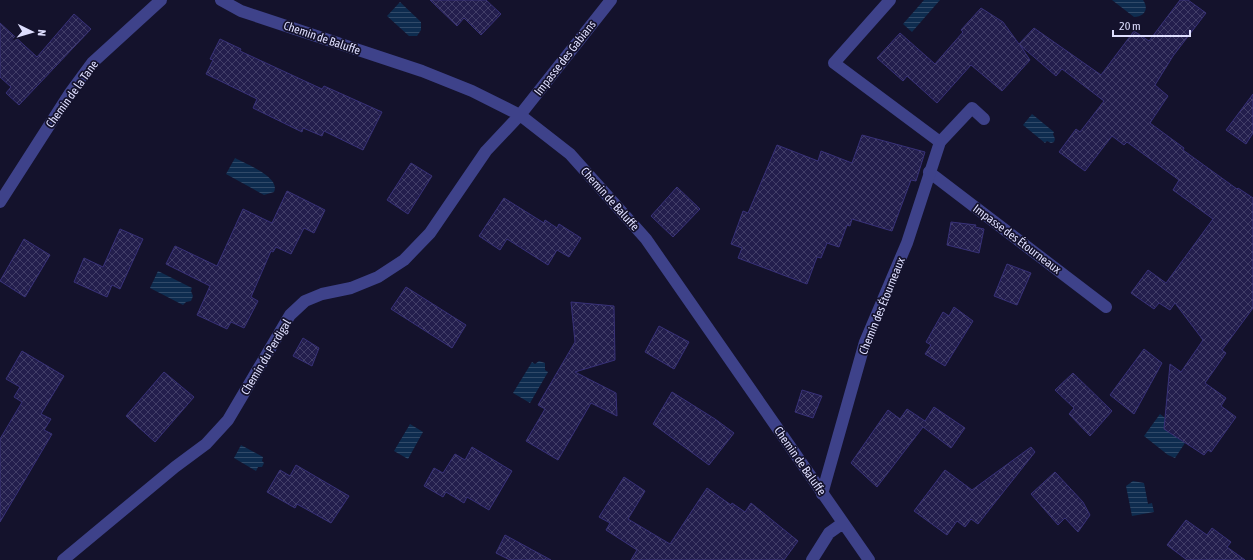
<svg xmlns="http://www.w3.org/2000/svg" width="1253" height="560" font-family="'Asap Condensed',sans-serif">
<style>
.water{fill:url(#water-rules)}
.building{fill:url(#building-cross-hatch);stroke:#383178}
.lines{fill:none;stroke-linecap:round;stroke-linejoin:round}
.lane{stroke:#3e428a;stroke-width:12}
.street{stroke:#3e428a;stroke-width:12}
.labels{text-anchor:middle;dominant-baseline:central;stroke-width:3.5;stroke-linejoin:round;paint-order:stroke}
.street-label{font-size:12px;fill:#dedefe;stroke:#14122c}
</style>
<defs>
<pattern id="water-rules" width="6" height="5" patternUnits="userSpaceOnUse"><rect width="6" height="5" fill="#0e2c4f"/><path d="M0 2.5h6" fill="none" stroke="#314a69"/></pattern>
<pattern id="building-cross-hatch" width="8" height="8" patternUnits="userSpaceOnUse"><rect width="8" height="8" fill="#231e4d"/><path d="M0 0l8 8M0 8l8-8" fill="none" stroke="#423e68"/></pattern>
</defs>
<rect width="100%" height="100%" fill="#14122c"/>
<path class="water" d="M924,0h16l-28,32 -9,-8z
M1112,0h31c6,8 2,17 -9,17z
M400,2l21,20v8l-4,6h-8l-22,-20z
M1032,114l22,18 -1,2 2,5 -1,3 -3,1 -4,-2 -2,2 -22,-18z
M235,158c11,6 46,19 39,34l-10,3 -38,-21z
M158,271l34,17 -1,3 2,5 -2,5 -5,1 -3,3 -33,-17z
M539,361l6,2v7l3,2 -18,31 -17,-10 19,-31 3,2z
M1160,414l9,7 -5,8 21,14 -10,15 -7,-3 -24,-19z
M410,424l13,8 -15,27 -14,-8z
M241,445l22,12 -1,4 2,2 -2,4h-4l-2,4 -22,-13z
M1133,481l11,2 4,21 4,-1 2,9 -22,4 -6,-30z"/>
<path class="building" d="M430,0h56l15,14 -20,21 -17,-17 -7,8z
M1180,0h8l18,13 -33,43 -18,29 13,11 -18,27 34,25 -1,2 54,39 1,-1 15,10v110l-31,42 4,3 -21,30 21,15 -5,8 15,11 -25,35 -3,-2 -4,5 -40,-26 6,-65 11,8 22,-32 -28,-37 -5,7 -11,-7 -5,6 -23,-16 17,-23 18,13 47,-64 -40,-29 6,-10 -52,-38 -3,3 -12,-9 -27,35 -26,-19 17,-23 4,3 24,-31 -42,-32 -6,7 -36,-31 10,15 -28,31 -31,-26 -34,38 -30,-27 -4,5 -26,-23 23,-25 35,31 28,-32 -2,-2 20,-22 22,14 16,22 15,-16 67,47 33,-44 15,10z
M74,14l17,15 -72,76 -13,-12 5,-6 -11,-10v-54l37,34z
M220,39l21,10 -1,2 82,38 2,-3 58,26 -19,38 -39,-19 -2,5 -19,-8 -1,4 -49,-24 4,-9 -51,-25 7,-14 -3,-1z
M1253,94v39l-7,11 -20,-14z
M862,135l63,17 -9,29 -5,-1 -19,51 -40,-12 -2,7 -3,-1 -8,22 -12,-4 -6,15 -4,-1 -10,27 -69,-26 4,-10 -11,-4 12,-33 5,2 29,-68 41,16 3,-10 31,12z
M411,163l21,13 -24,38 -21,-14z
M677,187l23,22 -27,28 -22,-21z
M287,191l38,19 -11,23 -10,-5 -13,26 -15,-7 -3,5 -2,-1 -20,46 7,4 -14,27 -13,-6 -4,7 -30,-14 13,-29 -44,-22 9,-18 42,20 26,-57 29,14z
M504,198l40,25 1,-3 12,8 2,-4 22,14 -12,19 -12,-7 -9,15 -41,-26 -7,11 -21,-14z
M951,222l25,3 -1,2 9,2 -5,24 -32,-8z
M120,229l23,10 -23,50 -8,-4 -5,12 -33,-15 10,-24 19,9z
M24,239l26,16 -25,42 -25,-16z
M1007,264l24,9 -14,32 -23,-9z
M406,287l60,38 -14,23 -61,-39z
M571,302l43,4 1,54 -40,12 41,21 1,23 -26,-13 -33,57 -32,-19 19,-32 -7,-4 37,-63z
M954,307l19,14 -28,45 -20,-12 6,-9 -5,-3 17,-30 6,4z
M659,326l30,16 -15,27 -29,-17z
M303,338l16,10 -7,18 -19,-10z
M1144,349l18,14 -28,51 -24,-19z
M22,351l42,25 -23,38 10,5 -7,11 8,4 -52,88v-83l22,-37 -8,-5 6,-10 -14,-8z
M164,372l30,25 -39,45 -29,-26z
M1073,373l39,38 -22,25 -21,-22 5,-6 -19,-18z
M802,390l20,6 -9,22 -18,-6z
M672,392l43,27 19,14 -25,32 -56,-41z
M934,407l31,21 -14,20 -28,-21 -46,60 -26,-24 37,-53 12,9 7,-10 18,12z
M472,447l40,24 -23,39 -22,-13 -3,6 -18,-11 -3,5 -19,-11 10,-18 9,5 12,-19 10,6z
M1031,447l4,5 -57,72 -7,-5 -6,8 -8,-6 -10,14 -33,-24 31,-41 27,20z
M296,465l53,31 -18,27 -34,-19 -2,4 -28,-16 13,-22 10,6z
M1055,472l28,30 7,13 -12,17 -13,-14 -7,7 -27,-31z
M624,477l21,14 -17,28 42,25 37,-56 24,17 1,-2 13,9 6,-9 47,38 -14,19h-153l6,-10 -31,-20 4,-7 -11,-6z
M1186,520l21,15 5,-7 19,14 -4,5 18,13h-58l-20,-15z
M505,535l46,25h-41l-14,-7z"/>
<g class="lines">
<path class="lane" d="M890,0l-56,63 106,79
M929,172l177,135"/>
<path class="street" d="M221,0l20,11 181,60 50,20 48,24 50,39 76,85 223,321
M0,202l70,-109 22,-30 69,-63
M822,494l43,-152 42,-99 33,-101 32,-34 12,11
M63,560l112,-93 31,-23 22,-24 62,-105 15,-14 17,-7 29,-6 27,-11 26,-17 26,-27 56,-82 34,-36 91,-115
M812,560l17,-27 14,-10"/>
</g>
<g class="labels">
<g class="street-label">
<text transform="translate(322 38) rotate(19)">Chemin de Baluffe</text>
<text transform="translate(565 58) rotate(-52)">Impasse des Gabians</text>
<text transform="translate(72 94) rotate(-54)">Chemin de la Tane</text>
<text transform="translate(610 199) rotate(48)">Chemin de Baluffe</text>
<text transform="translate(1017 239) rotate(37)">Impasse des Étourneaux</text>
<text transform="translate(882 306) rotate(-68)">Chemin des Étourneaux</text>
<text transform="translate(266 357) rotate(-59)">Chemin du Perdigal</text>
<text transform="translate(800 461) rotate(55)">Chemin de Baluffe</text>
</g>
</g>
<g transform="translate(32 32) rotate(95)" stroke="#14122c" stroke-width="3" paint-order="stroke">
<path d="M0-3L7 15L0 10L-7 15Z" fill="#dedefe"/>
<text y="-6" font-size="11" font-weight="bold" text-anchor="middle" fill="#dedefe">N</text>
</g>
<path d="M1113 30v6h77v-6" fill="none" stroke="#dedefe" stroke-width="2"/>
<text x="1119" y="30" font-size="12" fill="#dedefe" stroke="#14122c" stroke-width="3" paint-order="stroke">20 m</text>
</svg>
